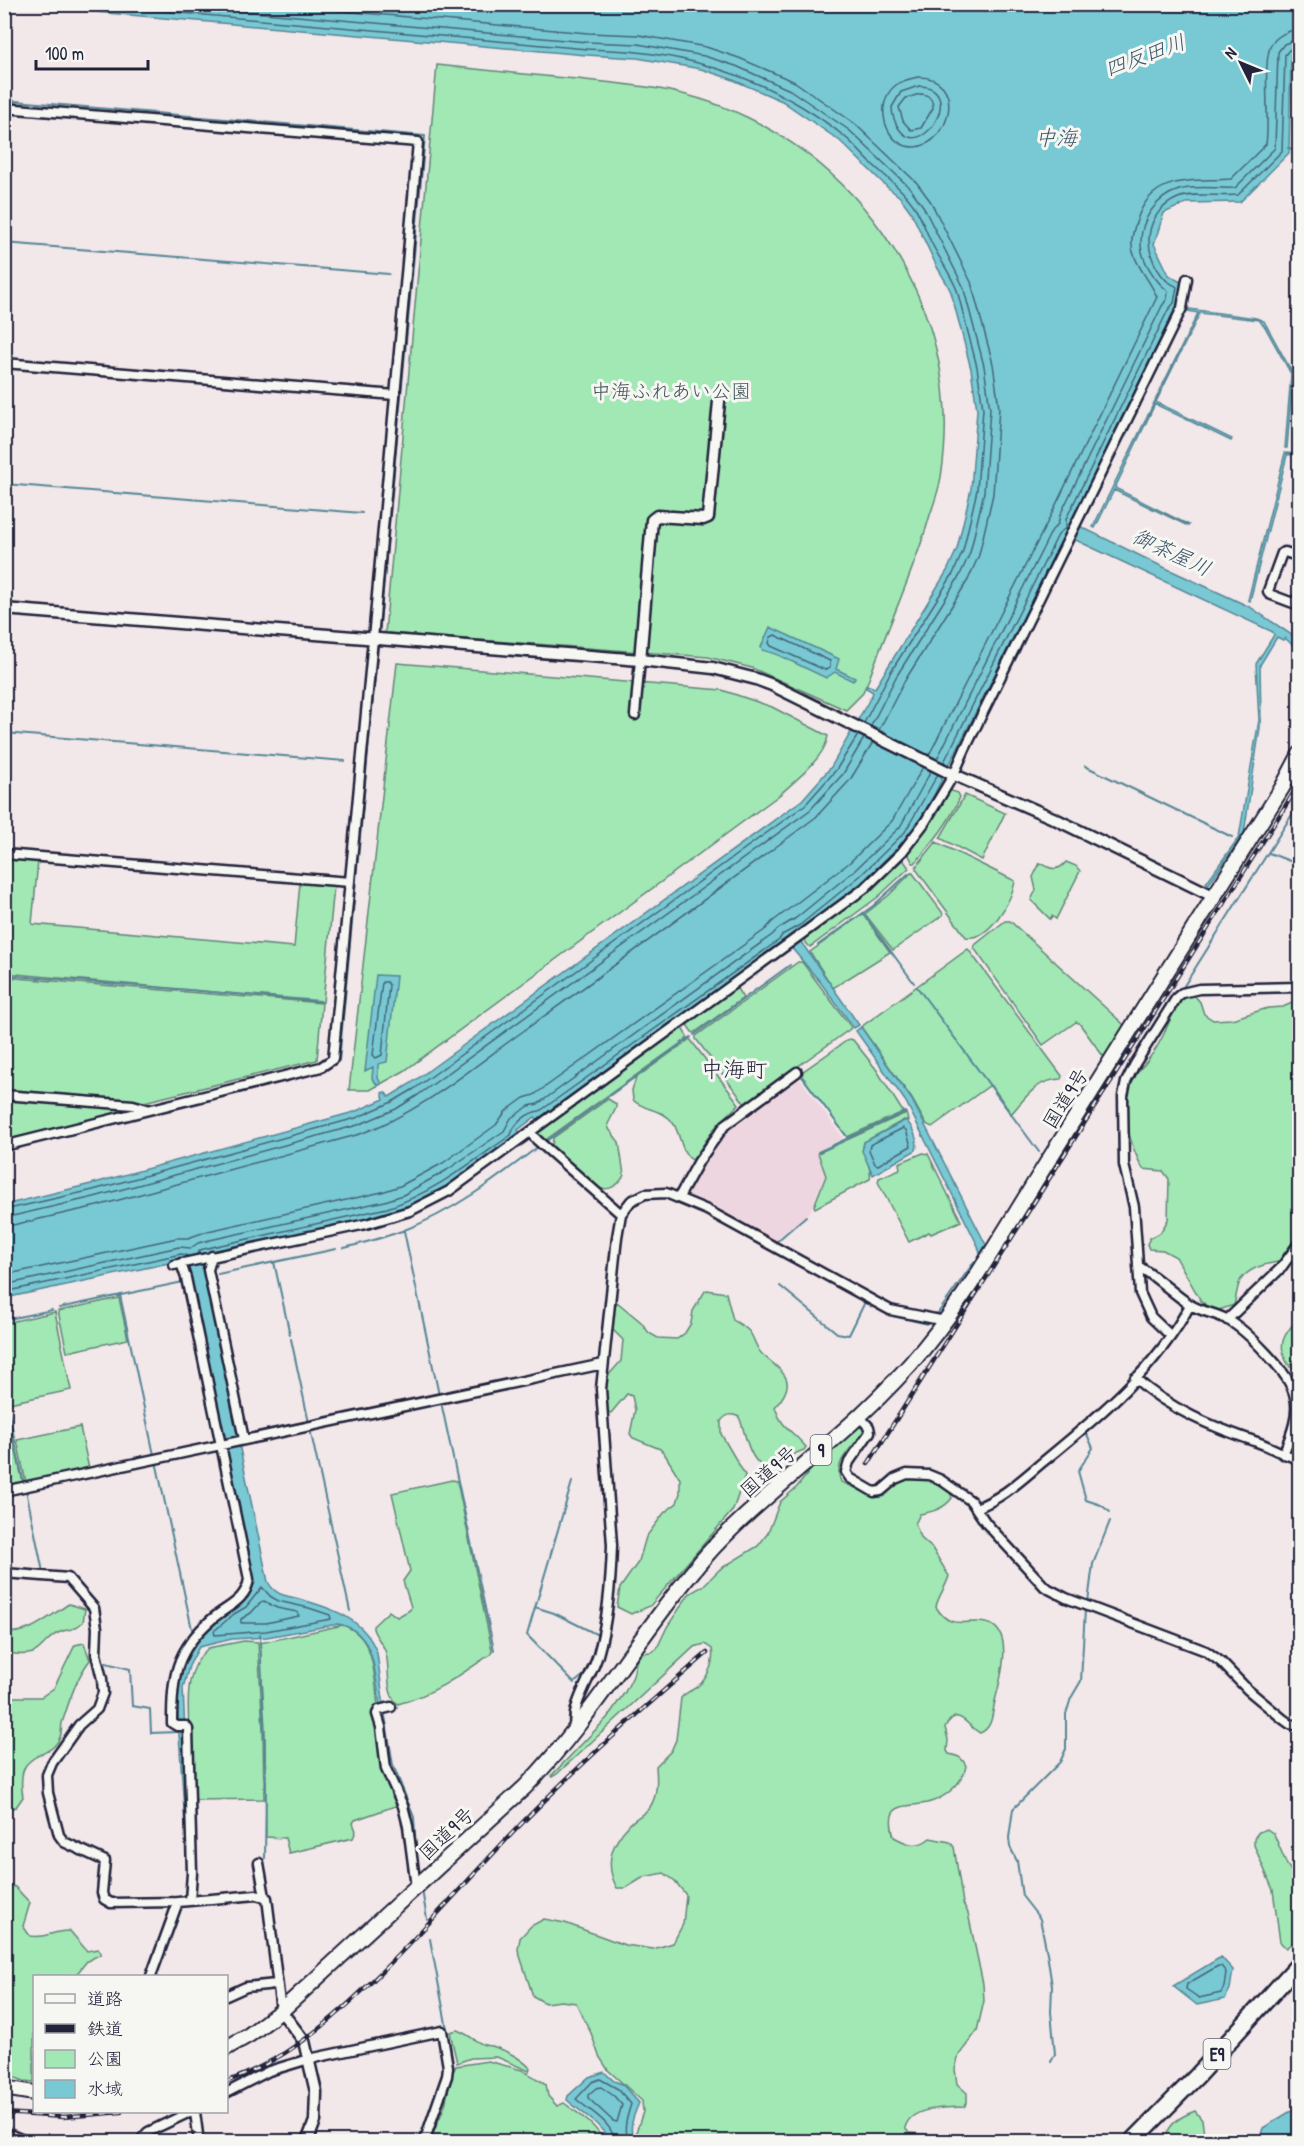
<svg xmlns="http://www.w3.org/2000/svg" width="1304" height="2146" font-family="'Patrick Hand','Klee One',sans-serif">
<style>
.built{fill:#edd6df}
.green{fill:#a1e8b4;stroke:#628578;stroke-width:1.5}
.water{fill:#78c9d3;stroke:#568696;stroke-width:1.5}
.lines{fill:none;stroke-linecap:round;stroke-linejoin:round}
.shore{stroke:#446578;stroke-width:1.5}
.stream{stroke:#568696;stroke-width:2}
.minor-casing{stroke:#22223b;stroke-width:13}
.tertiary-casing{stroke:#22223b;stroke-width:15}
.trunk-casing{stroke:#22223b;stroke-width:18}
.motorway-casing{stroke:#22223b;stroke-width:20}
.minor{stroke:#f6f6f2;stroke-width:8}
.tertiary{stroke:#f6f6f2;stroke-width:10}
.trunk{stroke:#f6f6f2;stroke-width:14}
.motorway{stroke:#f6f6f2;stroke-width:15}
.rail-casing{stroke:#22223b;stroke-width:4.5}
.rail{stroke:#f6f6f2;stroke-width:2;stroke-dasharray:7;stroke-linecap:butt}
.labels{text-anchor:middle;dominant-baseline:central;stroke-width:6;stroke-linejoin:round;paint-order:stroke}
.shield{fill:#f6f6f2;stroke:#626272;stroke-width:1.5}
.shield-label{font-size:18px;font-weight:bold;fill:#22223b}
.park-label{font-size:20px;fill:#425459;stroke:#f6f6f2}
.street-label{font-size:20px;fill:#22223b;stroke:#f6f6f2}
.water-label{font-size:21px;font-style:italic;fill:#3c5469;stroke:#f6f6f2}
.quarter-label{font-size:22px;fill:#22223b;stroke:#f6f6f2}
</style>
<rect width="100%" height="100%" fill="#f2e7e9"/>
<filter id="ink" filterUnits="userSpaceOnUse"><feTurbulence type="fractalNoise" baseFrequency=".0167" numOctaves="2"/><feDisplacementMap in="SourceGraphic" scale="12" xChannelSelector="R" yChannelSelector="G"/><feConvolveMatrix kernelMatrix="1 2 1 2 8 2 1 2 1" color-interpolation-filters="sRGB"/></filter>
<g filter="url(#ink)">
<path class="built" d="M797,1075l46,63 -26,13 8,25 -15,36 -38,31 -76,-43 -10,-7 18,-33 24,-33z"/>
<path class="green" d="M437,65c47,5 94,10 141,14 31,4 65,6 96,13 172,38 296,209 267,385 -2,13 -7,26 -11,38 -16,57 -41,108 -61,164l-7,15 -16,16 -94,-42 -44,-11 -323,-24z
M397,663l325,27 50,17 56,29c-3,22 -34,46 -50,60l-374,275 -34,19h-21z
M949,790l9,3 2,4c-10,25 -28,46 -45,66h-2l-7,-13z
M965,795l40,18 -23,47 -42,-22z
M936,842l79,39c-3,20 -26,60 -49,56l-50,-68v-2z
M902,858l7,10 -31,29 -68,50c-4,-3 -6,-8 -5,-13z
M4,859l34,2 -6,63 262,23 6,-64 34,3 -11,116 -318,-29z
M1066,862l10,4 4,5 -24,48 -4,-3 -2,3 -19,-19 5,-10 -3,-13 7,-14c10,6 18,9 26,-1z
M912,872l30,40 1,3 -50,35 -28,-36 23,-18z
M863,914l27,38 -57,36 -23,-36z
M1005,921h5l111,101 3,3 -19,31h-2l-24,-33 -3,-1 -33,23 -69,-97 1,-3z
M968,949l94,127 -1,3c-25,1 -34,17 -49,34l-2,-1 -18,-26h-3l-57,41 -6,-3 -14,-25 -51,-72z
M798,962h4l49,65 -1,2 -105,75 -49,-65v-3z
M4,977l318,26 -5,57 -173,42 -139,-11z
M736,987l7,11 -49,35 -2,-1 -7,-10z
M1194,995l6,7 4,12 9,6 19,-1 36,-11 15,-1 16,-7v233l-21,29c-13,2 -31,7 -38,19 -3,7 -4,17 -6,24l-15,5 -10,-3 -8,-6 -25,-44 -13,-7 -14,-1 -2,-5 3,-6 10,-5 8,-13 1,-41 -6,-8 -20,-2c-12,-21 -25,-63 -13,-86 5,-10 14,-17 20,-26 12,-15 20,-37 27,-55l8,-6z
M678,1027l4,1 6,10 -144,103 -6,-7v-3z
M690,1039l49,65 -26,26 -20,30c-12,-4 -12,-26 -20,-37 -9,-14 -29,-12 -40,-23l-1,-10 4,-12z
M849,1039l4,1 23,29 27,43 -56,25 -45,-61v-4z
M4,1099l127,10v1l-126,30z
M608,1099l8,5v4l-8,16 1,5 10,13 5,33c-6,12 -15,16 -28,13l-44,-41 1,-9z
M906,1113l2,7h-4l-40,22c-3,14 9,24 6,37l-55,29 -1,-2 12,-30 -8,-23z
M923,1153l5,1 33,67 -30,13 -2,-2 -20,10 -31,-60 1,-4 21,-9 -1,-6z
M707,1290l19,3 7,27c6,4 15,8 18,14 4,7 6,16 12,21 21,18 36,26 12,52 7,22 17,23 31,40l-2,3 -41,17c-16,-11 -17,-34 -24,-50 -8,-4 -12,-3 -18,4v13l24,41 -12,35 -83,96 -19,8 -14,-7 3,-19 19,-27 7,-24 18,-24 13,-10 3,-10v-14l-16,-26 -4,-4 -27,-11 -3,-4 5,-24 -3,-14 -5,-2 -16,19 -3,-1 -2,-4v-30l15,-17 2,-21 -12,-12 1,-19 5,-7 24,20 8,11 9,5 19,1 8,-6 6,-10 2,-12 12,-20z
M119,1298l9,41 -61,13 -9,-41z
M55,1312l16,78 -62,13 -4,-23v-57z
M1299,1318l1,51h-1l-9,-2c-15,-21 -6,-34 9,-49z
M4,1398l19,85 -18,3h-1z
M80,1427l9,42 -63,14 -9,-43z
M857,1427h4l3,4c-10,17 -32,29 -23,51l34,14c16,-10 33,-24 53,-20 7,2 15,9 21,13l3,9c-8,11 -20,14 -32,16l-5,10 7,15 10,9 17,28c-3,11 -11,20 -13,31 15,25 29,11 50,16 30,6 14,58 9,78 -3,12 -2,27 -15,32 -14,-7 -22,-29 -35,-6l3,13 -1,11 2,3c9,2 13,3 17,12 -3,18 -22,33 -39,37 -24,5 -43,-2 -33,34 13,7 23,12 36,1l20,4 4,5 9,56 5,10 15,71 1,17 -7,30 -18,24 -4,14 2,15 10,9v10l-3,4c-18,1 -54,-1 -59,21l4,5 26,2 17,6h-315l-2,-6 8,-23 -1,-11 -34,-31 -9,-14 -8,-23 -15,-30 -15,-2 -16,2 -12,-7 -15,-46 2,-12 11,-12 13,-7 21,4 60,22 28,4 20,-6 10,-19 3,-29 -11,-14 -11,-8 -20,4 -18,11h-9c-13,-24 -6,-44 12,-63 6,-7 16,-11 21,-18 8,-12 7,-28 6,-41l15,-15 5,-11 5,-42c4,-5 6,-5 11,-8 14,-7 23,-26 20,-41l-7,-5 -11,3 -137,127 -5,3 -1,-1 56,-58 18,-26 8,-16 3,-14 5,-9 10,-1 6,-4 10,-21 22,-33 14,-8 17,-17 38,-23 10,-13 12,-31 17,-15 16,-20z
M452,1480l5,1 35,169 -1,4c-32,22 -55,39 -93,50 -14,-11 -7,-38 -13,-54 -3,-7 -9,-13 -12,-21v-3l16,-15 8,6 13,-7 1,-3 -8,-26 7,-10 -18,-78z
M69,1604l16,5 -2,13c-13,11 -13,5 -25,11 -10,4 -17,17 -25,20 -9,3 -20,1 -28,0v-21c24,4 44,-16 64,-28z
M343,1625c33,11 31,53 35,81l-3,4 23,95 -43,15 -2,3 3,8 -3,7 -64,15 -4,-15 -19,-1 -1,-109 -5,-85z
M244,1641l14,1 5,88 1,69 -69,1 -3,-3c-1,-22 -2,-44 -3,-66 -1,-30 -5,-60 19,-83z
M84,1643l6,17c-14,18 -21,42 -28,63 -1,5 0,10 -2,14 -10,26 -46,9 -37,60l-7,10 -8,2 -3,3v-115h36l13,-9 21,-43z
M1267,1829l7,5 13,31 12,18v54l-13,11 -6,-6 -7,-52 -19,-45v-7l5,-6z
M5,1884l10,3 15,16 -7,23 7,10c16,3 23,-6 40,-5l17,20 11,-2 3,5 -14,7 -12,15h-41v106l-10,-1 -19,-7z
M457,2030c9,3 17,10 25,14 2,1 8,2 10,2 13,4 29,12 38,22l-1,3 -32,-14 -26,1 -14,5 -7,-31z
M488,2061l34,9 24,14 2,12 9,10 7,-3c15,11 31,21 40,38h-174l15,-36 7,-31 4,-8z
M1195,2111l7,9 3,21h-39c0,-17 15,-25 29,-30z"/>
<path class="water" d="M16,5h1283v46l-8,4 -2,98 -49,49 -54,1 -22,10 -10,31 15,31 13,8 1,3 -6,26 -3,-1 -103,211 88,43 91,42 49,33v11l-14,-13 -2,2 -6,-3 -17,28 1,56 -17,112 -36,52 -2,-2 33,-46 20,-117 -3,-56 18,-29 -1,-3 -208,-97 -132,262 -22,38 -47,45 -63,51 -6,1 -10,8 1,2 -248,178 -3,-3 -17,13 3,5c-42,29 -83,63 -132,79l-186,41 36,189 29,138c8,14 17,13 31,17 33,9 66,20 78,54l7,54 -4,-1c-5,-31 -4,-75 -42,-82l-71,13 -35,2 -33,8 -10,19 -6,22 8,181 -4,30h-3l4,-29 -11,-166 4,-35 14,-27 25,-24 27,-20 8,-15 -57,-269 -15,-54 -178,38 -1,-93 87,-21 263,-72 30,-13 -2,-6 3,-1 4,5 21,-13 392,-284 29,-33 41,-72 1,-3 -7,-4 1,-3 8,3 72,-117 10,-22 14,-60 6,-79 -6,-41 -20,-77 -5,-10 -9,-15 -26,-55 -11,-15 -13,-10 -47,-46 -58,-40 -51,-22 -30,-10 -64,-11 -51,-3z
M1189,309l67,9 8,3 29,53 -6,74h-2l6,-74 -26,-47 -6,-7 -59,-7 -44,89 76,37 -1,2 -76,-37 -40,84 74,37 -1,1 -74,-36 -19,38 -2,-1 105,-214 -10,-2z
M1285,453l15,1 -13,1 -37,146 -2,-1z
M770,627l69,32 -3,10 19,9 -2,3 -18,-9 -9,6 -50,-24 -14,-4 -1,-3z
M799,939l60,86 -5,3 -33,-45 -31,-37z
M376,975l20,1 -9,86 -9,2v14l3,6 -3,2 -6,-8 1,-11 -8,4z
M861,1027l51,73 74,145 -6,9 -2,-8 -72,-144 -50,-71z
M904,1121h3c6,7 12,20 9,29l-43,25 -11,-24 2,-9z
M1221,1957l12,13 -3,19 -5,10 -28,6 -24,-19z
M604,2072l10,9 8,3 17,19c-6,14 -10,23 -6,38h-23c-14,-22 -25,-25 -43,-41l1,-4 21,-19z
M1299,2106v35h-33l-5,-7 2,-6z"/>
<g class="lines">
<path class="shore" d="M81,4l506,45c16,1 33,1 50,3 76,8 149,37 208,85 10,8 17,18 26,26 15,14 34,28 45,46 6,10 10,22 15,33 8,16 19,31 26,48l20,77 6,42 -6,81 -14,61 -10,23 -63,99 -26,50
M162,4l425,38 51,2 66,12 32,10 54,24 59,40 61,58 13,18 40,80 21,80 6,43 -6,83 -14,61 -11,24 -63,100 -25,49
M263,4l325,29 51,2 67,12 33,11 56,24 59,41 63,60 14,19 40,80 22,82 6,44 -6,86 -14,61 -11,25 -64,102 -25,48
M918,77c49,-1 33,68 -3,70 -31,1 -42,-45 -19,-62 6,-5 15,-6 22,-8z
M919,86c47,0 5,77 -20,43 -4,-6 -7,-14 -7,-22l9,-15z
M920,94c9,0 13,6 13,14l-12,20 -10,2 -8,-9 -4,-14 7,-9z
M775,635l55,26v7l-5,2 -54,-24 -2,-3 2,-6z
M929,755l120,-236 108,-222c-6,-15 -19,-28 -24,-45 -3,-11 0,-22 4,-32 15,-47 56,-38 94,-41l35,-35c4,-23 -4,-82 5,-99 6,-10 18,-15 29,-16
M937,759l115,-229 6,-6 2,-9 102,-209 5,-7 1,-8c-12,-9 -27,-31 -27,-47 -1,-24 15,-47 38,-54 17,-5 38,-1 56,-2l40,-40 3,-96 6,-8 16,-6
M944,762l115,-229 7,-5v-9l102,-209 6,-7 3,-16c-4,-3 -9,-4 -12,-8 -24,-26 -22,-66 13,-81 15,-6 43,-1 60,-3l44,-44 3,-96 4,-5 11,-4
M382,982h5l2,3 -7,70 -6,3 -3,-3z
M903,1128l3,2 5,16 -33,19 -3,-1 -6,-14 1,-5z
M4,1210l89,-20 263,-72 36,-16 22,-13 391,-284 31,-35 22,-35
M4,1218l90,-21 264,-72 38,-16 22,-14 392,-285 33,-36 21,-36
M4,1227l93,-21 263,-72c63,-22 115,-69 169,-107 96,-69 192,-139 287,-210l34,-37 23,-38
M197,1254l3,-4 12,-3 175,-39c46,-15 85,-46 124,-73 3,-12 17,-23 29,-24l239,-171 3,-5 18,-10 60,-49 45,-44 33,-58
M4,1275l173,-37h11l20,-7 174,-39 18,-6 43,-23 53,-38 10,-14 18,-13 10,-3 232,-166 6,-7 77,-59 43,-42 31,-54
M4,1285l175,-38 12,1 7,-5 12,-3 175,-39 18,-6 44,-25 57,-39 7,-13 18,-12 9,-2 234,-169 6,-6 18,-11 59,-48 45,-43 31,-56
M4,1292l177,-38 7,2
M262,1587l8,9 8,5 31,7 21,7 1,4 -65,12 -51,4 -1,-4 20,-17 12,-7z
M261,1602l3,-1 13,7 20,4 2,4 -33,7h-25v-4l10,-6z
M1218,1966h3l5,6 -2,15 -3,6 -22,5 -13,-9 1,-5z
M601,2087l13,9 8,9 -5,17 -4,-1 -25,-23v-3l8,-7z
M615,2142c-3,-21 -26,-31 -39,-43l16,-17 8,-3 18,10 13,15c-4,13 -8,23 -4,38"/>
<path class="stream" d="M4,100l421,36 -46,498
M1288,148l12,2
M4,243l385,31
M4,484l358,29
M4,733l341,28
M1085,766l147,71
M1269,853l31,12
M863,913l51,70
M818,945l55,-39 35,-32
M4,975l316,26
M917,987l122,165
M1182,989l118,-187
M694,1035l96,-70
M339,1061l39,-416
M800,1074l48,64
M545,1142l146,-105
M818,1152l87,-40
M404,1231l35,164
M775,1243l31,-27
M344,1248c19,-5 39,-10 58,-17 51,-19 94,-52 137,-85
M274,1262l16,73
M218,1274l118,-25
M780,1286l57,47 12,2 16,-33 28,14 35,8
M120,1295l34,160
M883,1301l14,6
M59,1308l124,-26
M929,1314l9,-1 36,-51
M4,1320l48,-10
M291,1339l18,84
M4,1390l20,94
M441,1402l53,248
M310,1429l40,182
M1086,1432l7,16 -15,23 8,29 15,5 9,7
M156,1461l37,173
M572,1482l-45,153 47,48 10,-8
M26,1490l17,82
M70,1575l22,25
M1088,1602l5,-38 17,-43
M535,1607l19,6 44,22
M260,1635l6,149 -1,74
M102,1662l28,7 2,37 18,3 1,24 26,-1
M384,1710l9,55 21,52 3,50
M422,1890l5,29
M430,1939l21,111v12
M156,1976l17,-48
M1051,2062l4,-8 -4,-42 1,-26 -5,-33 -7,-34 -18,-23 -5,-35 -7,-14 -1,-9 4,-29 47,-47 6,-13v-35l5,-16 10,-17 4,-72
M192,2115l3,24
M436,2119l11,-31"/>
<defs>
<path id="minor" d="M4,108l414,34 -45,497 -40,420 -12,8 -317,79
M4,363l391,32
M1300,557l-15,-5 -3,1 -14,38 1,3 24,9 7,-7
M635,715l5,-55
M4,854l346,28
M4,1095l129,10 14,4
M530,1132l7,8 84,74
M679,1197l20,-36 26,-36 72,-53
M212,1256l-4,14 36,169
M181,1263l5,15 63,301c-3,22 -22,27 -37,40 -37,32 -40,58 -40,104l5,3h9l2,3 4,144 -2,28
M174,1265l192,-41 44,-13 39,-20 416,-303 37,-36 23,-30 29,-48 11,-25 217,-441 5,-29
M1138,1266c19,11 33,26 51,38 12,8 27,9 39,16 14,8 27,21 38,33 35,37 38,54 17,101
M1227,1320l54,-52 19,-26
M1171,1336l-20,-19 -11,-24 -6,-86 -10,-42 -1,-69 3,-14 9,-18 42,-67 5,-4 17,-4 101,-2
M1135,1378c35,32 78,49 122,64 15,5 27,14 43,17
M858,1415l11,12 1,5 -21,30 -3,10 4,6 24,14 7,-1 14,-12 12,-5 22,1 12,5 30,21 15,22 59,64 21,11 140,53 15,11 27,28 35,29 7,5 10,2
M4,1491l599,-127
M976,1508c27,-10 46,-29 68,-47 54,-44 113,-93 146,-156
M4,1573l64,5 26,30 3,20 -1,26 6,25 1,14 -6,16 -18,16 -27,38 -5,12 1,18 11,42 5,7 41,19 -3,32 2,6 7,4 67,-1 78,-7 11,3 14,113
M391,1707l-12,3 -2,4 4,13 5,42 17,37 5,20 8,61
M575,1730c-5,-25 16,-51 23,-75 10,-35 13,-74 14,-110l-11,-156 16,-152 4,-23 10,-13 14,-7 21,-1 41,17 183,100 55,11
M259,1863l6,34
M151,1976l27,-74
M226,1996l20,-9 30,-3
M226,2093l43,-22 40,-12 133,-28 6,36 -1,9 -23,66
M195,2112l4,30
M4,2132l24,10
M139,2142l9,-10 42,-20"/>
<path id="tertiary" d="M4,609l636,51 73,8 43,11 16,6 178,88 103,45 160,78
M640,660l12,-140 5,-4 46,3 5,-2 12,-126
M281,2011l23,30 12,51 -1,29 -8,21"/>
<path id="trunk" d="M226,2048l23,-13 32,-24 244,-224c68,-70 116,-156 179,-229 26,-30 58,-57 88,-83 46,-39 94,-80 132,-127 49,-60 88,-130 129,-195 76,-122 152,-244 229,-365l18,-34
M4,2088l30,5"/>
<path id="motorway" d="M1132,2142l65,-66 103,-113"/>
</defs>
<use href="#minor" class="minor-casing"/>
<use href="#tertiary" class="tertiary-casing"/>
<use href="#trunk" class="trunk-casing"/>
<use href="#motorway" class="motorway-casing"/>
<use href="#minor" class="minor"/>
<use href="#tertiary" class="tertiary"/>
<use href="#trunk" class="trunk"/>
<use href="#motorway" class="motorway"/>
<defs>
<path id="rail" d="M868,1464l432,-681
M226,2082c72,-26 126,-79 178,-133 41,-42 80,-87 121,-129 58,-59 120,-113 182,-167
M4,2113l59,4 58,-5"/>
</defs>
<use href="#rail" class="rail-casing"/>
<use href="#rail" class="rail"/>
</g>
</g>
<g class="labels">
<g class="shield">
<rect x="810.5" y="1435" width="21" height="30" rx="4.5"/>
<rect x="1203.5" y="2039" width="27" height="30" rx="4.5"/>
</g>
<g class="shield-label">
<text x="821" y="1450">9</text>
<text x="1217" y="2054">E9</text>
</g>
<g class="park-label">
<text x="671" y="390">中海ふれあい公園</text>
</g>
<g class="street-label">
<text transform="translate(1065 1098) rotate(-58)">国道9号</text>
<text transform="translate(768 1471) rotate(-41)">国道9号</text>
<text transform="translate(446 1833) rotate(-43)">国道9号</text>
</g>
<g class="water-label">
<text transform="translate(1145 55) rotate(-20)">四反田川</text>
<text x="1056" y="137">中海</text>
<text transform="translate(1172 552) rotate(25)">御茶屋川</text>
</g>
<g class="quarter-label">
<text x="734" y="1069">中海町</text>
</g>
</g>
<rect width="1304" height="2146" fill="none" stroke="#f6f6f2" stroke-width="24"/>
<rect x="12" y="12" width="1280" height="2122" fill="none" stroke="#22223b" stroke-width="2" filter="url(#ink)"/>
<rect x="33" y="1975" width="195" height="138" fill="#f6f6f2" stroke="#a1a1a9" stroke-width="1.5"/>
<rect x="45" y="1994" width="30" height="9" fill="#f6f6f2" stroke="#a1a1a9" stroke-width="1.5"/>
<text x="87" y="2005" font-size="18" fill="#22223b">道路</text>
<rect x="45" y="2024" width="30" height="9" fill="#22223b" stroke="#a1a1a9" stroke-width="1.5"/>
<text x="87" y="2035" font-size="18" fill="#22223b">鉄道</text>
<rect x="45" y="2050" width="30" height="18" fill="#a1e8b4" stroke="#a1a1a9" stroke-width="1.5"/>
<text x="87" y="2065" font-size="18" fill="#22223b">公園</text>
<rect x="45" y="2080" width="30" height="18" fill="#78c9d3" stroke="#a1a1a9" stroke-width="1.5"/>
<text x="87" y="2095" font-size="18" fill="#22223b">水域</text>
<g transform="translate(1241 63) rotate(313)" stroke="#f6f6f2" stroke-width="4.5" paint-order="stroke">
<path d="M0-4.5L10 22L0 15L-10 22Z" fill="#22223b"/>
<text y="-9" font-size="16" font-weight="bold" text-anchor="middle" fill="#22223b">N</text>
</g>
<path d="M36 60v9h112v-9" fill="none" stroke="#22223b" stroke-width="3"/>
<text x="45" y="60" font-size="18" fill="#22223b" stroke="#f6f6f2" stroke-width="4.5" paint-order="stroke">100 m</text>
</svg>
